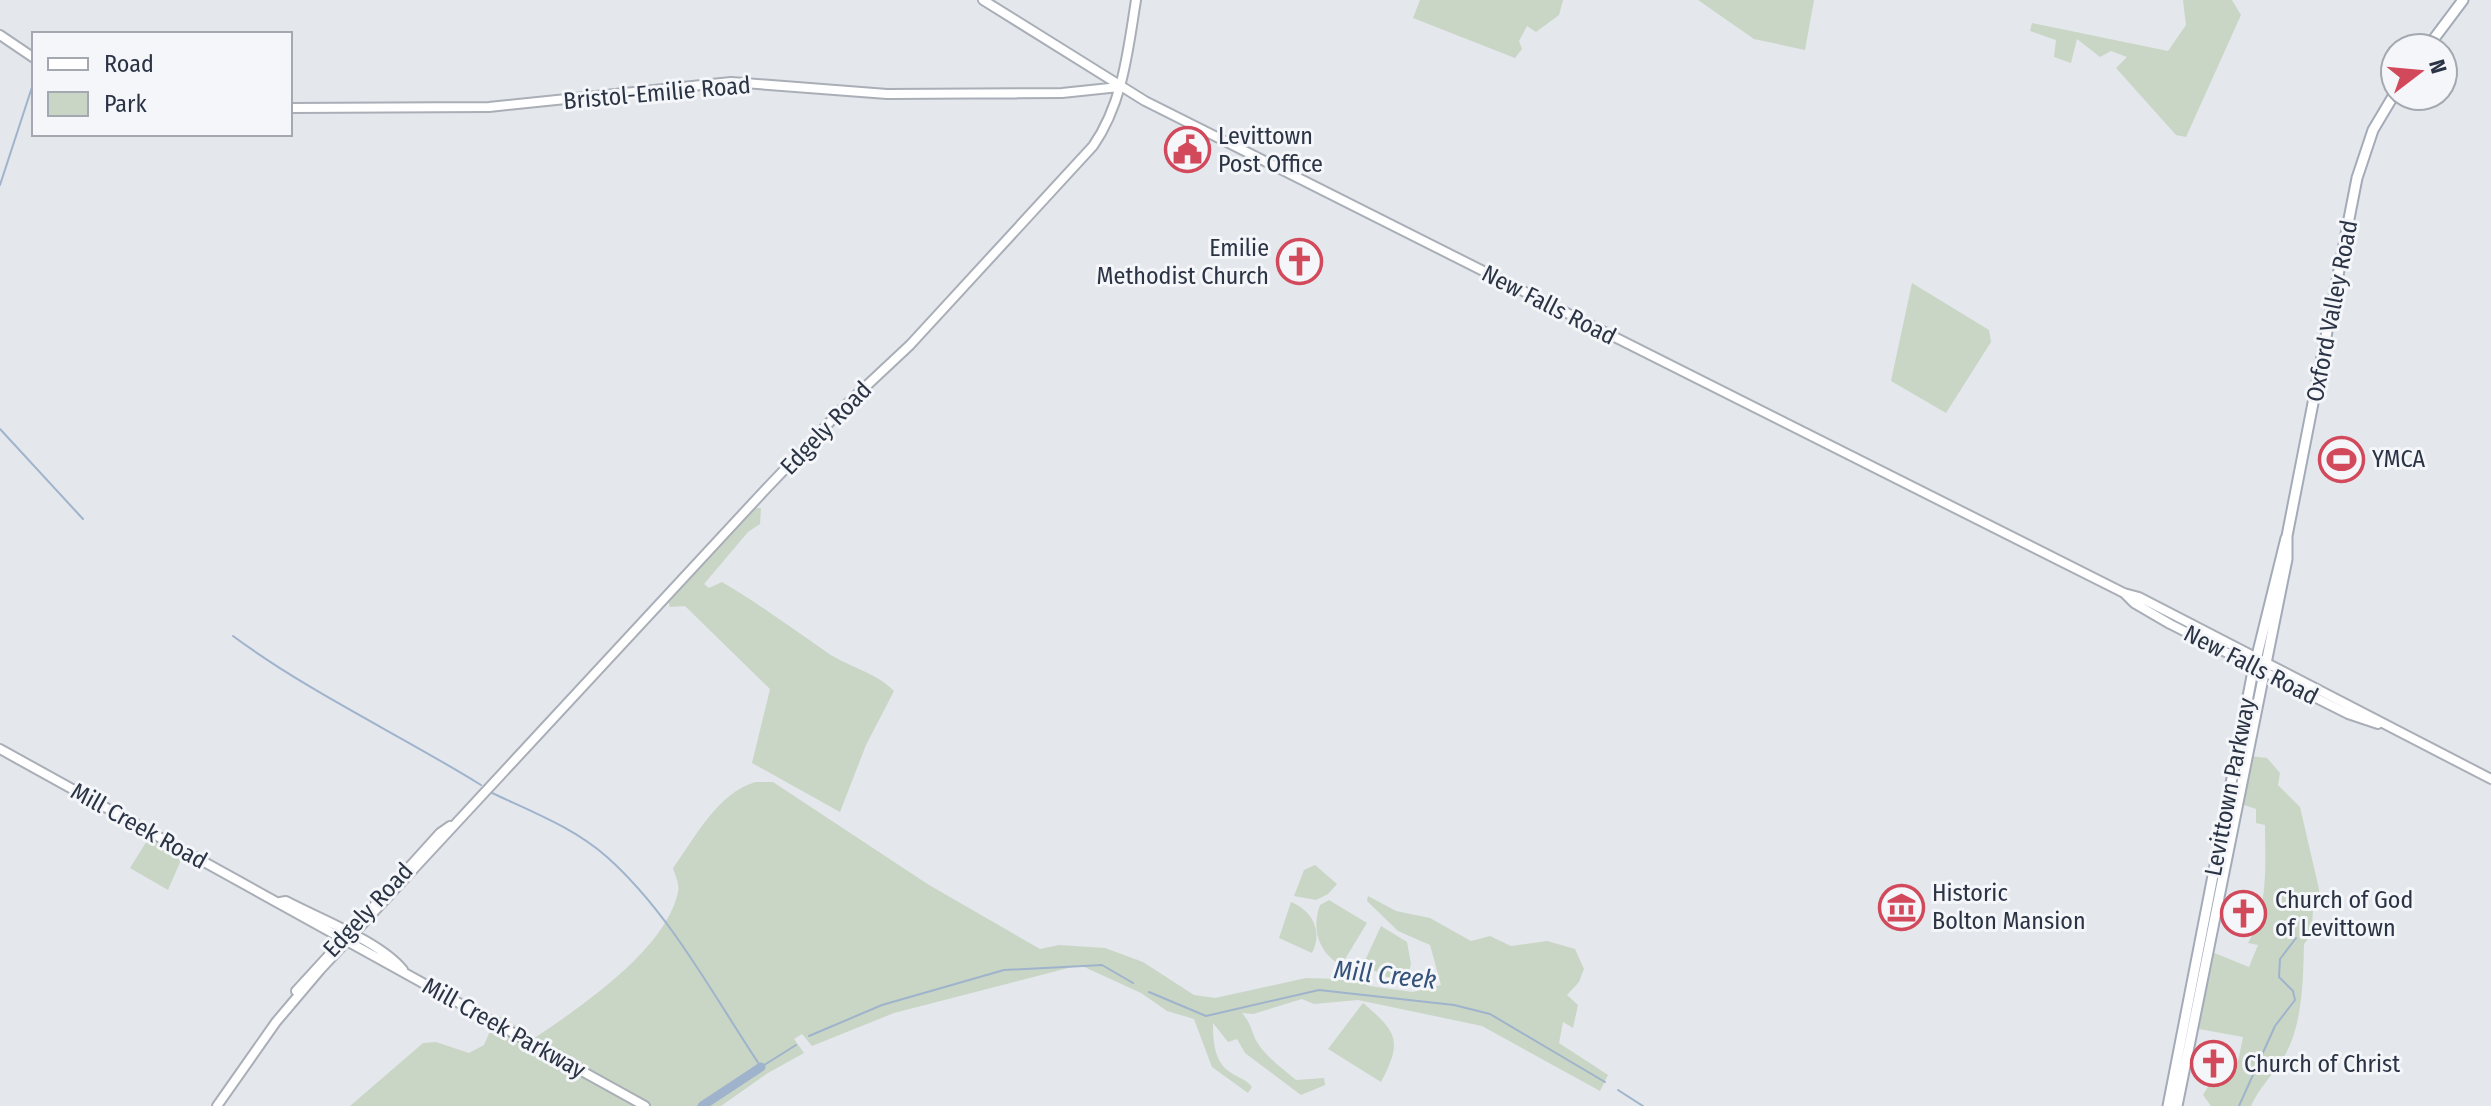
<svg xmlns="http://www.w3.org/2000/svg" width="2491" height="1106" font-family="'Fira Sans Condensed',sans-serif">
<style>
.green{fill:#c9d6c5}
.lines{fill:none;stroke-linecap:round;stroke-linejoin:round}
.stream{stroke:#9fb4cc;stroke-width:2}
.river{stroke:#9fb4cc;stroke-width:9}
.secondary-casing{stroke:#a9aeb7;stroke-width:12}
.primary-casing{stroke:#a3abb8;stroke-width:13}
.secondary{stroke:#fff;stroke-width:8}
.primary{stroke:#fff;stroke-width:9}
.labels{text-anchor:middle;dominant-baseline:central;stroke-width:6;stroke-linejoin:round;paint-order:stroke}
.street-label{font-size:24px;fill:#2b3445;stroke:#f4f6f9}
.poi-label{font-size:24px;fill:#2b3445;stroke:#f4f6f9;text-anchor:start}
.water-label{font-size:26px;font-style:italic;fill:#34527a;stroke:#f4f6f9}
</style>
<rect width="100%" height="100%" fill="#e4e7ec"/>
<path class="green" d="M1420,0h143l-4,15 -23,17 -9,-6 -8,15 3,8 -7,9 -102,-40z
M1698,0h116l-9,50 -51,-11z
M2183,0h49l9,15 -55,122 -10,-2 -60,-67 11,-11 -16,-6 -11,6 -23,-18 -6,24 -17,-6 2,-17 -26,-9 2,-8 136,28 18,-26z
M1912,283l77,47 2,12 -45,71 -55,-32z
M755,508h6l-1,16 -12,8 -44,52 5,4 13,-6c36,21 68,45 103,69 22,16 51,21 69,40l-28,54 -26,67 -88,-49 18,-74 -85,-83 -15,1 -2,-7z
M2250,756l17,2 13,15 -2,12 22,22 19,82v16l-6,6 -2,24 -7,9c-1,36 -1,84 -22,116 -10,16 -23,28 -31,46h-40l-8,-11 9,-15 24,-9 7,-34 -44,-8 13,-77 37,15 9,-22 -10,-2c21,-35 17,-79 17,-118l-9,-2v-14l-15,-5z
M756,782h17l156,103 111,64 19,-4 46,3 38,14 51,33 21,3 91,-20 31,1 11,-13 13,2 7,7 1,11 44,6 28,-7 -11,-40 -32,-14 -31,-30 1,-5 28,15 34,7 41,23 19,-5 21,10 36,-5 28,8 9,20 -5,13 -12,13 11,10 -5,23 -10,-6 -4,21 49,32 -8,16 -118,-65 -124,-26 -44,4 -12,-5 -49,15 -11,-1c11,13 9,19 15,29 9,15 26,27 39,38l28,-2 1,7 -24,10 -56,-42 -8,-14 -9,3 -15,-19c0,17 1,39 17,49 8,6 16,7 22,15l-4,6 -36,-26 -18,-48 -27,-8 -26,-18 -61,-28 -186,48 -82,33 -10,-12 -8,5 10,14 -36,20 -47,33h-371l73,-63 13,-1 33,11 15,-8 13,-30 39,22c46,-31 130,-88 142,-145 2,-7 -3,-17 -5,-24 22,-30 45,-76 83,-86z
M150,836l34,17 -16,37 -38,-22z
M1315,865l22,19 -9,10 -12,6 -22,-4 10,-26z
M1329,900l38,23 -22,36 -8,4c-20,-14 -25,-36 -17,-58z
M1291,902c22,9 32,30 21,51l-33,-15z
M1381,926l26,16 4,22 -6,22 -42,-21z
M1363,1003c34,29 40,37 18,79l-53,-33z"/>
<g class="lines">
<path class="stream" d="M0,185l34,-104
M0,429l83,90
M233,636c77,57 166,98 248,149
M490,792c40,19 83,35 117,65 64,57 107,140 154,210l35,-22
M1149,992l57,24 113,-26 135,15 36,9 115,68
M809,1036l73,-31 122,-35 98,-5 31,18
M1618,1090l25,16
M2239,1106l36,-80 20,-26 -2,-9 -14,-14 1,-18 16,-21"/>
<path class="river" d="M702,1106l59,-39"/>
<defs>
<path id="secondary" d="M983,0l162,101 979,492 15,4 352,182
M0,35l34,23
M290,108l199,-1 242,-25 156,12 175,-1 57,-6
M2124,593l10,10 36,21 178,90 30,10
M0,749l645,357
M280,902l6,-1c32,17 95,41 117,69
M374,906l66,-73 10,-7
M296,991l66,-72
M217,1106l59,-84 44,-52 444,-479 83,-87 63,-59 183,-199c30,-43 35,-96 43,-146"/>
<path id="primary" d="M2427,48l36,-48
M2168,1106l84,-430 34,-138
M2177,1106l110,-547v-23l70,-358 16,-48 22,-37"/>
</defs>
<use href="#secondary" class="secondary-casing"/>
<use href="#primary" class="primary-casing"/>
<use href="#secondary" class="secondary"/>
<use href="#primary" class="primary"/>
</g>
<defs>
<symbol id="civic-ring" viewBox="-11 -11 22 22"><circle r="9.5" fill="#f4f6f9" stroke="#d1495b" stroke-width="1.5"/><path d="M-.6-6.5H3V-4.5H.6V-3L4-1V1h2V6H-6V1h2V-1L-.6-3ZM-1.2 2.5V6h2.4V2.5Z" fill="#d1495b"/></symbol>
<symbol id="church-ring" viewBox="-11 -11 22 22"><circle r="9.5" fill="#f4f6f9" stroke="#d1495b" stroke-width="1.5"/><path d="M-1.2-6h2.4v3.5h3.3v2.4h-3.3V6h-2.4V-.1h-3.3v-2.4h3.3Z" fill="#d1495b"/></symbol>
<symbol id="stadium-ring" viewBox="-11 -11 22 22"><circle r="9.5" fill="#f4f6f9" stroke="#d1495b" stroke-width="1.5"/><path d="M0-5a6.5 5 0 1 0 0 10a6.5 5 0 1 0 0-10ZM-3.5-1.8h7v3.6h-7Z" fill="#d1495b"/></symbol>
<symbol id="museum-ring" viewBox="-11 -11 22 22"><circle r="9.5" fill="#f4f6f9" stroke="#d1495b" stroke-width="1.5"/><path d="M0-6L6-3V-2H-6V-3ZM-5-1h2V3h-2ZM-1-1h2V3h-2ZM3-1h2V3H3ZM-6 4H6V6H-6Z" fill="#d1495b"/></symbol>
</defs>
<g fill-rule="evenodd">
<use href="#civic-ring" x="1162" y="124" width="51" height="51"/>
<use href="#church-ring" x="1274" y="236" width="51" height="51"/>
<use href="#stadium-ring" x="2316" y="434" width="51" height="51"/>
<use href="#museum-ring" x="1876" y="882" width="51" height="51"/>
<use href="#church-ring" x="2218" y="888" width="51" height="51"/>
<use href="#church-ring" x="2188" y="1038" width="51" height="51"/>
</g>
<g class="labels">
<g class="street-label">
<text transform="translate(657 93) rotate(-5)">Bristol-Emilie Road</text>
<text transform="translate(1549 305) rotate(27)">New Falls Road</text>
<text transform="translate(2332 311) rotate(-79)">Oxford Valley Road</text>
<text transform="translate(826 428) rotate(-46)">Edgely Road</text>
<text transform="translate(2251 665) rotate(27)">New Falls Road</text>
<text transform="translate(2230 787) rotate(-79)">Levittown Parkway</text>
<text transform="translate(139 826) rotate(29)">Mill Creek Road</text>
<text transform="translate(368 910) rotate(-47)">Edgely Road</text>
<text transform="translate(504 1028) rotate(29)">Mill Creek Parkway</text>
</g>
<g class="poi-label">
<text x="1218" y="136">Levittown<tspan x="1218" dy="28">Post Office</tspan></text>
<text x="1269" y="248" text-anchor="end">Emilie<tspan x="1269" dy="28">Methodist Church</tspan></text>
<text x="2372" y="459">YMCA</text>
<text x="1932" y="893">Historic<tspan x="1932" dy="28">Bolton Mansion</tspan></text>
<text x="2275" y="900">Church of God<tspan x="2275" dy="28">of Levittown</tspan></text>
<text x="2244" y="1064">Church of Christ</text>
</g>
<g class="water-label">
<text transform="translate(1385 975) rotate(6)">Mill Creek</text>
</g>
</g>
<rect x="32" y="32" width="260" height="104" fill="#f4f6f9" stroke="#a4a8b1" stroke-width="2"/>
<rect x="48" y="58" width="40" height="12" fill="#ffffff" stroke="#a4a8b1" stroke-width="2"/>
<text x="104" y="72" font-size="24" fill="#2b3445">Road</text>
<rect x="48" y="92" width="40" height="24" fill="#c9d6c5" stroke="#a4a8b1" stroke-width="2"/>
<text x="104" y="112" font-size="24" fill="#2b3445">Park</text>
<g transform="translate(2419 72) rotate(74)"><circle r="38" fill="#f4f6f9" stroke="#a4a8b1" stroke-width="2"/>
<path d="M0-6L14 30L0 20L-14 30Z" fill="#d1495b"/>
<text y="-12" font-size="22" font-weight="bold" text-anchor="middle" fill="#2b3445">N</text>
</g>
</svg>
